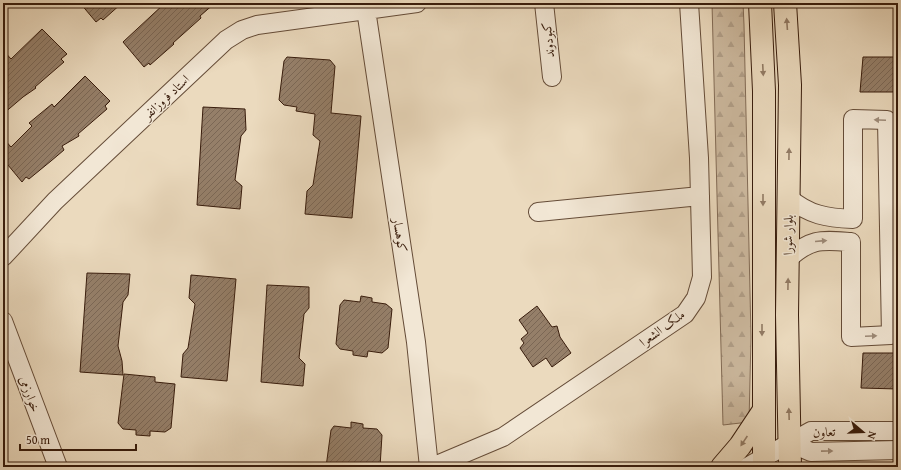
<svg xmlns="http://www.w3.org/2000/svg" width="901" height="470" font-family="'Gentium Book Plus',Amiri,serif">
<style>
.forest{fill:url(#forest-firs);stroke:#826b56}
.building{fill:url(#building-hatch);stroke:#381c0c}
.lines{fill:none;stroke-linecap:round;stroke-linejoin:round}
.minor-casing{stroke:#654c38;stroke-width:20}
.major-casing{stroke:#381c0c;stroke-width:24}
.minor{stroke:#f2e7d5;stroke-width:18}
.major{stroke:#ebdabe;stroke-width:22}
.oneway{fill:#927b65}
.oneway2{fill:#9e8c7b}
.labels{text-anchor:middle;dominant-baseline:central;stroke-width:3;stroke-linejoin:round;paint-order:stroke}
.street-label{font-size:13px;fill:#381c0c;stroke:#f2e7d5}
</style>
<defs>
<pattern id="forest-firs" width="22" height="20" patternUnits="userSpaceOnUse"><rect width="22" height="20" fill="#cdbaa0"/><path d="M5 1l3.5 6h-7zM16 11l3.5 6h-7z" fill="#b19f89"/></pattern>
<pattern id="building-hatch" width="6" height="6" patternUnits="userSpaceOnUse"><rect width="6" height="6" fill="#957f69"/><path d="M-1 1l2-2M0 6l6-6M5 7l2-2" fill="none" stroke="#7b6755"/></pattern>
</defs>
<rect width="100%" height="100%" fill="#ebdabe"/>
<filter id="stains"><feTurbulence type="fractalNoise" baseFrequency=".005" numOctaves="4"/><feColorMatrix values="0 0 0 0 .2 0 0 0 0 .09 0 0 0 0 .02 0 0 0 .5 -.17"/></filter>
<radialGradient id="worn" r=".72"><stop offset=".6" stop-color="#630" stop-opacity="0"/><stop offset="1" stop-color="#630" stop-opacity=".3"/></radialGradient>
<path class="forest" d="M712,3h31l1,22 7,312 -2,85 -26,3z"/>
<path class="building" d="M80,3h42l-19,17 -2,-2 -5,4z
M165,3h50l-15,13 1,2 -28,25 1,1 -24,21 -1,-2 -5,4 -21,-25z
M42,29l25,25 -6,5 3,3 -29,25 1,1 -13,9 -20,17v-64l8,9z
M287,57l43,3 5,6 -4,47 30,3 -9,102 -47,-4 2,-23 6,-6 7,-44 -7,-6 2,-21 -19,-3 1,-4 -13,-2 -5,-5 5,-39z
M863,57h35v35h-38z
M85,76l25,25 -5,5 2,3 -29,25 1,2 -17,10 2,4 -13,11 -22,18 -3,-2 -4,5 -19,-23v-21l8,9 21,-21 -3,-3 23,-19 2,3z
M203,107l42,2 1,21 -5,6 -6,44 7,6 -2,23 -43,-4z
M87,273l43,1 -2,21 -5,7 -5,44 4,15 1,14 -43,-3z
M191,275l45,4 -9,102 -46,-4 2,-23 5,-6 7,-44 -6,-6z
M267,285l42,2v21l-5,6 -5,44 6,6 -2,22 -42,-4z
M361,296l11,2v4l14,2 6,5 -4,39 -6,5 -14,-2 -1,6 -14,-2v-4l-13,-2 -4,-5 4,-39 4,-5 16,2z
M537,306l15,21 5,-1 3,11 11,16 -19,14 -6,-9 -13,9 -13,-19 4,-5 -3,-4 7,-6 -9,-13z
M863,353h35v36l-37,-1z
M124,374l31,3v5l20,2 -4,44 -6,4 -15,-1v5l-14,-1v-5l-13,-1 -5,-6z
M351,422l12,2v4l14,1 5,6 -2,32h-54l5,-37 3,-4 17,2z"/>
<g class="lines">
<defs>
<path id="minor" d="M365,3l51,339 13,125
M544,3l8,74
M538,212l162,-16
M3,257l52,-56 171,-161 16,-10 15,-5 160,-22
M788,259c23,-21 33,-19 63,-17v95l40,-2 -4,-215 -34,-1v100c-26,-1 -44,-4 -64,-21
M3,321l55,146
M790,443l21,9 87,-2
M432,467l71,-30 182,-123 11,-16 6,-21 -3,-119 -10,-155
M747,467l64,-36h87"/>
<path id="major" d="M760,3l4,88v376
M785,3l5,82 -3,230 3,152
M722,467l18,-21 22,-33"/>
</defs>
<use href="#minor" class="minor-casing"/>
<use href="#major" class="major-casing"/>
<use href="#minor" class="minor"/>
<use href="#major" class="major"/>
</g>
<defs><path id="oneway-solid" d="M-6-.8H1V-3.2L6.5 0L1 3.2V.8H-6Z"/></defs>
<g class="oneway">
<use href="#oneway-solid" transform="translate(787 24) rotate(-94)"/>
<use href="#oneway-solid" transform="translate(763 70) rotate(87)"/>
<use href="#oneway-solid" transform="translate(789 154) rotate(-89)"/>
<use href="#oneway-solid" transform="translate(763 200) rotate(90)"/>
<use href="#oneway-solid" transform="translate(788 284) rotate(-89)"/>
<use href="#oneway-solid" transform="translate(762 330) rotate(90)"/>
<use href="#oneway-solid" transform="translate(789 414) rotate(-92)"/>
<use href="#oneway-solid" transform="translate(744 441) rotate(124)"/>
</g>
<g class="oneway2">
<use href="#oneway-solid" transform="translate(880 120) rotate(-178)"/>
<use href="#oneway-solid" transform="translate(821 241) rotate(-5)"/>
<use href="#oneway-solid" transform="translate(871 336) rotate(-2)"/>
<use href="#oneway-solid" transform="translate(827 451) rotate(-1)"/>
</g>
<g class="labels">
<g class="street-label">
<text transform="translate(548 40) rotate(-96)">کبودوند</text>
<text transform="translate(166 97) rotate(-43)">استاد فروزانفر</text>
<text transform="translate(400 235) rotate(81)">کوهسار</text>
<text transform="translate(788 235) rotate(-89)">بلوار شورا</text>
<text transform="translate(662 328) rotate(-36)">ملک الشعرا</text>
<text transform="translate(30 394) rotate(70)">خوارزمی</text>
<text transform="translate(824 432) rotate(-4)">تعاون</text>
</g>
</g>
<rect width="901" height="470" fill="none" stroke="#ebdabe" stroke-width="16"/>
<rect x="4" y="4" width="893" height="462" fill="none" stroke="#381c0c" stroke-width="2"/>
<rect x="8" y="8" width="885" height="454" fill="none" stroke="#381c0c"/>
<g transform="translate(863 432) rotate(109)" stroke="#f2e7d5" stroke-width="3" paint-order="stroke">
<path d="M0-3L7 15L0 10L-7 15Z" fill="#381c0c"/>
<text y="-6" font-size="11" font-weight="bold" text-anchor="middle" fill="#381c0c">N</text>
</g>
<path d="M20 444v6h116v-6" fill="none" stroke="#381c0c" stroke-width="2"/>
<text x="26" y="444" font-size="12" fill="#381c0c" stroke="#f2e7d5" stroke-width="3" paint-order="stroke">50 m</text>
<rect width="100%" height="100%" filter="url(#stains)"/>
<rect width="100%" height="100%" fill="url(#worn)"/>
</svg>
